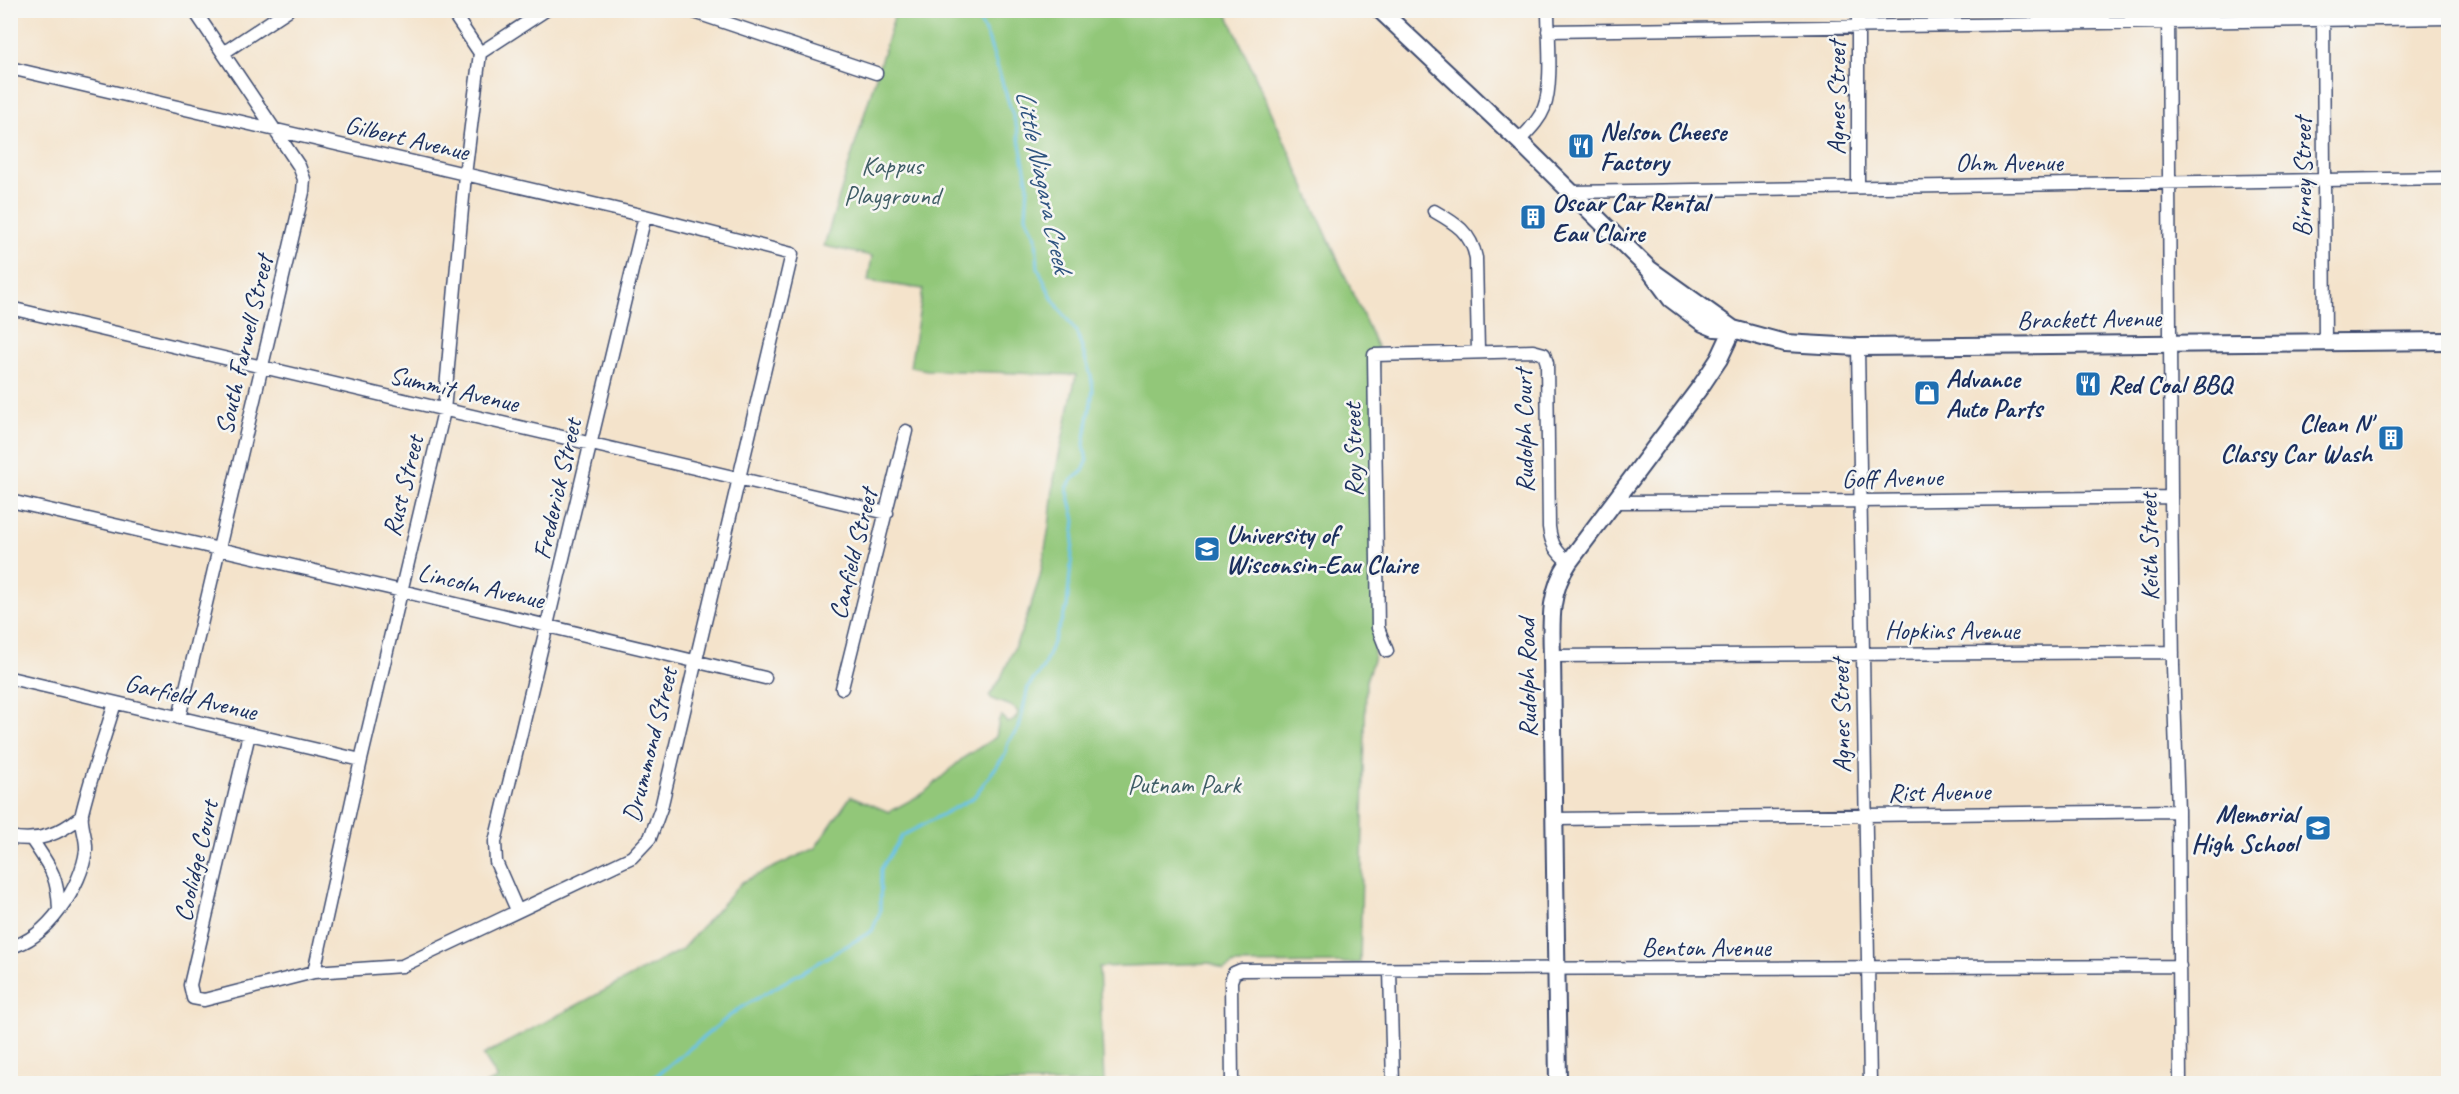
<svg xmlns="http://www.w3.org/2000/svg" width="2459" height="1094" font-family="Caveat,sans-serif">
<style>
.green{fill:#92c779;stroke:#567b6c;stroke-width:1.5}
.lines{fill:none;stroke-linecap:round;stroke-linejoin:round}
.stream{stroke:#6ac3e7;stroke-width:3}
.street-casing{stroke:#3c4a6e;stroke-width:15}
.secondary-casing{stroke:#3c4a6e;stroke-width:20}
.street{stroke:#fff;stroke-width:12}
.secondary{stroke:#fff;stroke-width:16}
.labels{text-anchor:middle;dominant-baseline:central;stroke-width:5;stroke-linejoin:round;paint-order:stroke}
.street-label{font-size:26px;fill:#1b2f5e;stroke:#f6f6f2}
.poi-label{font-size:26px;font-weight:bold;fill:#1b2f5e;stroke:#f6f6f2;text-anchor:start}
.park-label{font-size:26px;fill:#3f5d66;stroke:#f6f6f2}
.water-label{font-size:27px;font-style:italic;fill:#2f5480;stroke:#f6f6f2}
</style>
<rect width="100%" height="100%" fill="#f6f6f2"/>
<filter id="ink" filterUnits="userSpaceOnUse"><feTurbulence type="fractalNoise" baseFrequency=".0167" numOctaves="2"/><feDisplacementMap in="SourceGraphic" scale="12" xChannelSelector="R" yChannelSelector="G"/><feConvolveMatrix kernelMatrix="1 2 1 2 8 2 1 2 1" color-interpolation-filters="sRGB"/></filter>
<filter id="wash" filterUnits="userSpaceOnUse"><feTurbulence type="fractalNoise" baseFrequency=".008" numOctaves="4" result="noise"/><feDisplacementMap in="SourceGraphic" scale="24" xChannelSelector="R" yChannelSelector="G"/><feGaussianBlur stdDeviation="1.35" result="paint"/><feColorMatrix in="noise" values="0 0 0 0 0 0 0 0 0 0 0 0 0 0 0 0 0 1.4 0 .05"/><feComposite in="paint" operator="in"/></filter>
<g filter="url(#wash)">
<rect width="100%" height="100%" fill="#f4e3cb"/>
<path class="green" d="M896,11h330l152,338v279l-5,32 -7,21 -6,282 -126,1 -10,6 -14,-7 -111,4 5,116 -619,1 13,-5 -15,-24 198,-105 61,-68 73,-34 36,-52 38,16 35,-19 39,-35 33,-21 3,-18 3,-3 5,7c7,-1 10,-5 11,-11 -8,-11 -22,-7 -29,-16l11,-16 23,-52 17,-51 9,-50 5,-48 22,-104 -149,-5 -17,-3 13,-78 -55,-8 4,-25 -48,-10z"/>
<g class="lines">
<path class="stream" d="M646,1084l91,-74 135,-79 8,-19 1,-43 21,-33 71,-38 32,-43 3,-13 11,-14 9,-41 15,-19 24,-61 8,-87 -8,-32 5,-8 11,-9 4,-9 -3,-18 9,-54 -2,-14 -14,-43 -25,-35 -14,-30 -2,-31 -10,-21 2,-31 -11,-57 -29,-90 -14,-28"/>
</g>
</g>
<g filter="url(#ink)">
<g class="lines">
<defs>
<path id="street" d="M688,10l188,63
M2168,10l3,487 2,169 5,145 2,273
M2323,10l2,332
M1548,31l900,-13
M223,53l65,-43
M480,53l66,-43
M10,68l635,148 147,38 -131,554 -11,30 -18,19 -230,109 -88,6 -110,28 -11,-2 -3,-13 59,-251
M1519,141c9,-10 20,-20 25,-33 9,-23 4,-72 4,-98
M1858,186v-176
M1570,192l878,-14
M1434,211c21,12 37,21 42,47l2,93
M10,308l877,205
M1858,347l12,737
M10,501l379,87 376,90
M1614,502l246,-1 311,-4
M1387,651l-9,-23 -4,-273 159,-4 11,3 3,9 2,164c2,17 7,25 20,35
M1552,656l621,-4
M10,678l351,82
M842,688l64,-257
M179,718l124,-526 1,-13 -5,-13 -105,-156
M1556,819l622,-8
M10,837c29,6 49,-3 72,-21
M32,840c18,27 26,36 27,70
M517,910l-21,-48 -1,-20 150,-626
M10,947c37,-8 72,-61 76,-97 1,-12 -6,-25 -4,-37 9,-37 22,-74 33,-110
M1390,970l3,114
M314,972l47,-212 83,-349 21,-236 15,-122 -29,-43
M1232,1084l-1,-103 3,-8 7,-3 939,-4"/>
<path id="secondary" d="M1380,10l139,131 130,128 84,60
M1649,269l22,30 32,24 12,5 18,1 52,14 73,4 590,-6
M1558,1084l-6,-428c-1,-34 -3,-65 17,-94l132,-176 18,-27 14,-30"/>
</defs>
<use href="#street" class="street-casing"/>
<use href="#secondary" class="secondary-casing"/>
<use href="#street" class="street"/>
<use href="#secondary" class="secondary"/>
</g>
</g>
<defs>
<symbol id="restaurant-square" viewBox="-11 -11 22 22"><rect x="-9" y="-9" width="18" height="18" rx="4" fill="#1f6fb2" stroke="#f6f6f2"/><path d="M-5-6h1v4h1v-4h1v4h1v-4h1v5L-1.5 .5V6h-2V.5L-5-1ZM5-6V6H3V1.5H1.5Q1.5-4 5-6Z" fill="#fff"/></symbol>
<symbol id="building-square" viewBox="-11 -11 22 22"><rect x="-9" y="-9" width="18" height="18" rx="4" fill="#1f6fb2" stroke="#f6f6f2"/><path d="M-4-6H4V6H1V3H-1V6H-4ZM-2.5-4.3h1.7v1.8h-1.7ZM.8-4.3h1.7v1.8H.8ZM-2.5-1h1.7V.8h-1.7ZM.8-1h1.7V.8H.8Z" fill="#fff"/></symbol>
<symbol id="shop-square" viewBox="-11 -11 22 22"><rect x="-9" y="-9" width="18" height="18" rx="4" fill="#1f6fb2" stroke="#f6f6f2"/><path d="M-5-2.5h2.3a2.7 3.5 0 0 1 5.4 0H5L5.5 6h-11ZM-1.5-2.5h3a1.5 2.3 0 0 0-3 0Z" fill="#fff"/></symbol>
<symbol id="university-square" viewBox="-11 -11 22 22"><rect x="-9" y="-9" width="18" height="18" rx="4" fill="#1f6fb2" stroke="#f6f6f2"/><path d="M0-5L7-2L0 1L-7-2ZM-4 1L0 2.5L4 1V4Q0 6-4 4Z" fill="#fff"/></symbol>
<symbol id="school-square" viewBox="-11 -11 22 22"><rect x="-9" y="-9" width="18" height="18" rx="4" fill="#1f6fb2" stroke="#f6f6f2"/><path d="M0-5L7-2L0 1L-7-2ZM-4 1L0 2.5L4 1V4Q0 6-4 4Z" fill="#fff"/></symbol>
</defs>
<g fill-rule="evenodd">
<use href="#restaurant-square" x="1566" y="131" width="30" height="30"/>
<use href="#building-square" x="1518" y="202" width="30" height="30"/>
<use href="#restaurant-square" x="2073" y="369" width="30" height="30"/>
<use href="#shop-square" x="1912" y="378" width="30" height="30"/>
<use href="#building-square" x="2376" y="423" width="30" height="30"/>
<use href="#university-square" x="1192" y="534" width="30" height="30"/>
<use href="#school-square" x="2303" y="813" width="30" height="30"/>
</g>
<g class="labels">
<g class="street-label">
<text transform="translate(1836 98) rotate(-90)">Agnes Street</text>
<text transform="translate(407 138) rotate(13)">Gilbert Avenue</text>
<text x="2009" y="162">Ohm Avenue</text>
<text transform="translate(2302 177) rotate(-90)">Birney Street</text>
<text transform="translate(2089 319) rotate(-1)">Brackett Avenue</text>
<text transform="translate(244 345) rotate(-77)">South Farwell Street</text>
<text transform="translate(454 389) rotate(13)">Summit Avenue</text>
<text transform="translate(1524 431) rotate(-91)">Rudolph Court</text>
<text transform="translate(1353 450) rotate(-91)">Roy Street</text>
<text transform="translate(1892 478) rotate(-1)">Goff Avenue</text>
<text transform="translate(403 486) rotate(-76)">Rust Street</text>
<text transform="translate(557 489) rotate(-77)">Frederick Street</text>
<text transform="translate(2149 547) rotate(-91)">Keith Street</text>
<text transform="translate(853 554) rotate(-76)">Canfield Street</text>
<text transform="translate(481 586) rotate(13)">Lincoln Avenue</text>
<text x="1952" y="630">Hopkins Avenue</text>
<text transform="translate(1527 678) rotate(-91)">Rudolph Road</text>
<text transform="translate(191 697) rotate(13)">Garfield Avenue</text>
<text transform="translate(1841 716) rotate(-91)">Agnes Street</text>
<text transform="translate(650 745) rotate(-76)">Drummond Street</text>
<text transform="translate(1939 792) rotate(-1)">Rist Avenue</text>
<text transform="translate(196 861) rotate(-77)">Coolidge Court</text>
<text x="1706" y="947">Benton Avenue</text>
</g>
<g class="poi-label">
<text x="1600" y="131">Nelson Cheese<tspan x="1600" dy="30">Factory</tspan></text>
<text x="1552" y="202">Oscar Car Rental<tspan x="1552" dy="30">Eau Claire</tspan></text>
<text x="1946" y="378">Advance<tspan x="1946" dy="30">Auto Parts</tspan></text>
<text x="2108" y="384">Red Coal BBQ</text>
<text x="2372" y="423" text-anchor="end">Clean N'<tspan x="2372" dy="30">Classy Car Wash</tspan></text>
<text x="1226" y="534">University of<tspan x="1226" dy="30">Wisconsin-Eau Claire</tspan></text>
<text x="2298" y="813" text-anchor="end">Memorial<tspan x="2298" dy="30">High School</tspan></text>
</g>
<g class="park-label">
<text x="892" y="165">Kappus<tspan x="892" dy="30">Playground</tspan></text>
<text x="1184" y="784">Putnam Park</text>
</g>
<g class="water-label">
<text transform="translate(1044 181) rotate(78)">Little Niagara Creek</text>
</g>
</g>
<rect width="2459" height="1094" fill="none" stroke="#f6f6f2" stroke-width="36"/>
</svg>
